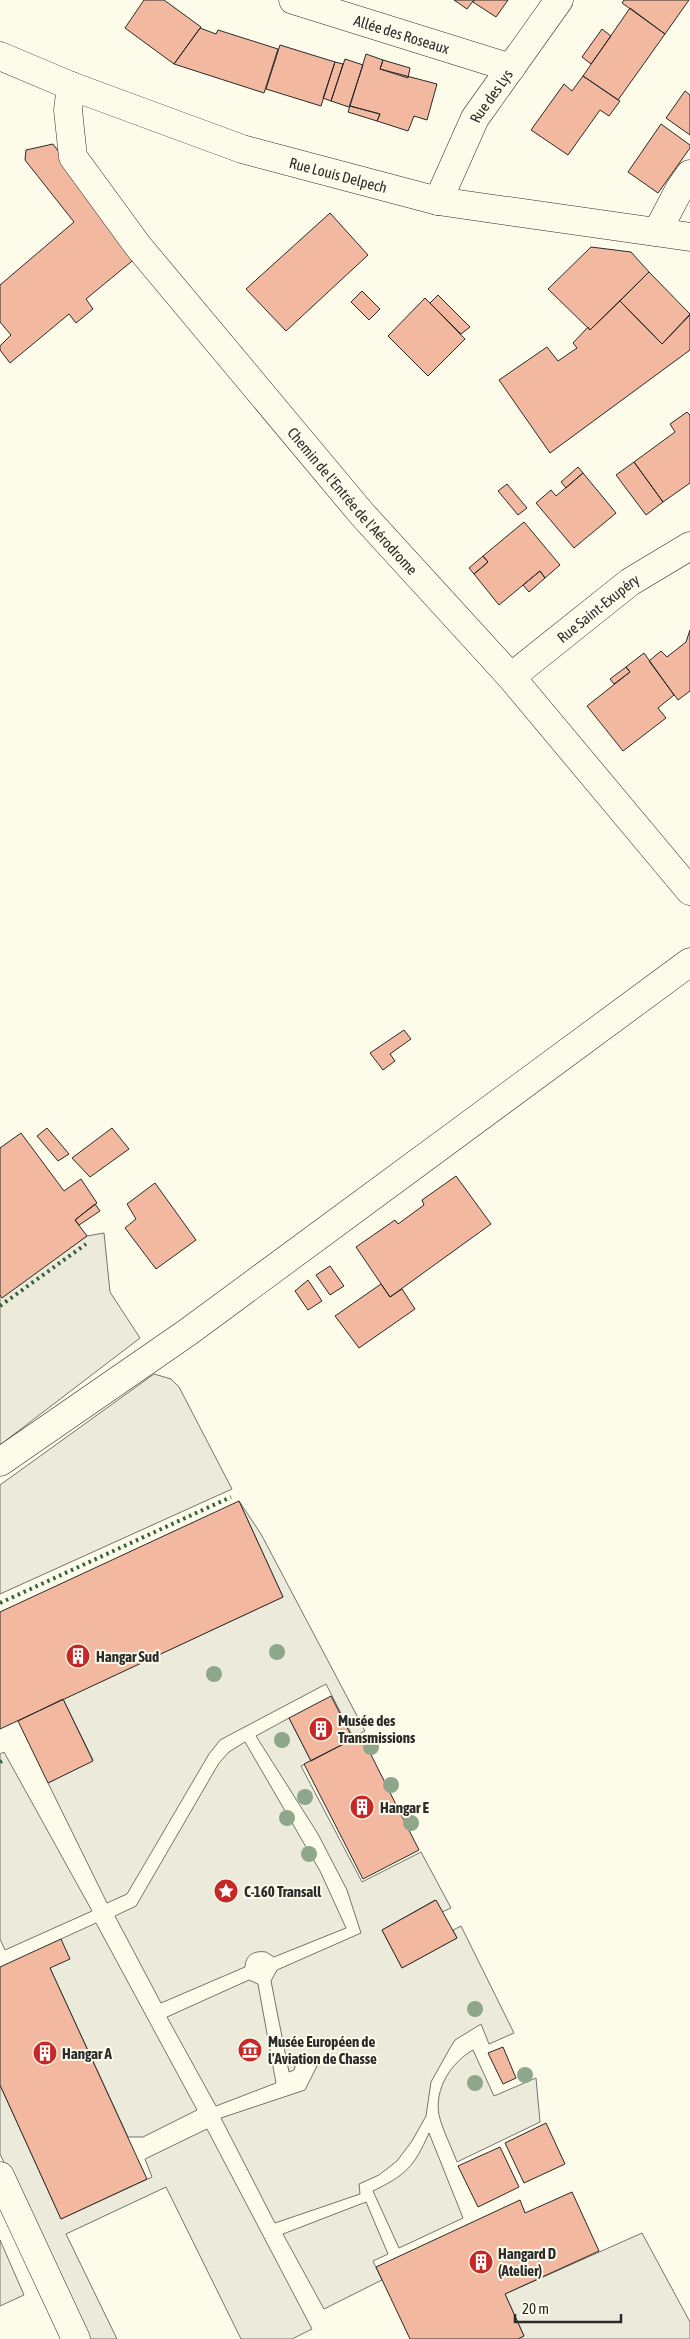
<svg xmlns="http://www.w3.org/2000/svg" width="690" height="2339" font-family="'Asap Condensed',sans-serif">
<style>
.green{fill:#ecebdb;stroke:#74746e}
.building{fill:#f2b8a0;stroke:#2b2b2b}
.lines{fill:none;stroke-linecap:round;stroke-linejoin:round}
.minor-casing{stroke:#2b2b2b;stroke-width:29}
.minor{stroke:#fdfbea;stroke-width:28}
.hedge{stroke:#34623c;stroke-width:4;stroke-dasharray:2.5 4;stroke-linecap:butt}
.tree{fill:#8ea78a}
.labels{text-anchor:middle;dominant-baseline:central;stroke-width:4;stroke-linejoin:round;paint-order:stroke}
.street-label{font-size:15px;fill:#2b2b2b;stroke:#fdfbea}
.poi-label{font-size:15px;font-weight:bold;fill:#2b2b2b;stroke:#fdfbea;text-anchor:start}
</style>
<rect width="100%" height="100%" fill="#fdfbea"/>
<path class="green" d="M104,1233l6,59 30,46 -140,107v-150l87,-59z
M154,1374l17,5 8,8 53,102 -232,105v-109z
M239,1501l22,33 104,197 -12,6 -27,-53 -106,56 -11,14 -82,140 -20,9 -59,-120 45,-23 -30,-61 220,-102z
M289,1718l22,43 -10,5 61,116 59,-30 30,56 -9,4 -7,-12 -53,30 20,38 55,-30 -4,-8 8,-4 53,107 -25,11 -8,-20 -26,16 -5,8 -19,34 -5,34 -14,25 -15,20 -18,14 -20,9 1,10 -85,29 -54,-105 84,-28 12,-24 -20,-5 -3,9 -5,2 -18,-91 6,-11 84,-37 -14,-43 -29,-56 -62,-98z
M245,1742l75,129 26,57 -72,29 -8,-5c-11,-2 -21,3 -21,15l-84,36 -46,-87 21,-10 83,-143 10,-11z
M4,1752l88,159 -87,39 -5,-11v-185z
M96,1923l101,187 -54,27h-15l-78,-169 11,-29z
M249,1980l9,4 18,99 -60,23 -49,-89z
M473,2050l21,46 42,-18 4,44 -83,40c-6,-16 -14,-31 -18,-47 -5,-27 13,-53 34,-65z
M0,2085l61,134 91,-42 -7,-18 62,-30 105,200 -20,10h-51l-75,-152 -100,47 51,105h-31l-86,-185z
M429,2133l34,85 -64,30 -26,-57c33,-16 41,-24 56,-58z
M366,2202l22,52 -15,7 9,19 -58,29 -41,-75z
M642,2233l48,89v17h-172l6,-3 -19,-42z
M0,2240l24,55 -24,11z"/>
<path class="building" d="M144,0h20l37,27 -27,37 -49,-36z
M454,0h20l-7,9z
M474,0h34l-12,17 -23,-15z
M624,0h65l-24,34 -43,-31z
M630,8l35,26 -47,66 -35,-24z
M200,28l16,6 2,-4 60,19 -14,44 -90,-29z
M602,29l9,7 -20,28 -9,-7z
M280,45l55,17 -14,44 -55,-17z
M366,54l17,6 -3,9 57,15 -10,36 -13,-4 -6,15 -31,-10 3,-7 -30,-8z
M345,59l18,6 -14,42 -18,-6z
M383,60l27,8 -2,10 -28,-9z
M335,62l8,2 -12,37 -8,-3z
M583,76l37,25 -11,15 -9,-6 -32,45 -37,-25 33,-46 8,7z
M685,91l5,4v40l-24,-17z
M350,106l30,8 -3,7 -29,-9z
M661,124l29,21v3l-32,45 -30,-21z
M53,144l84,113 -51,42 7,10 -17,14 -7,-9 -59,49 -10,-13v-4l11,-11 -11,-13v-37l74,-63 -49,-62 1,-10z
M330,213l38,42 -82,76 -40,-42z
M591,247l40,5 18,20 -59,58 -42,-41z
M649,272l41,42 -28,30 -42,-43z
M362,291l18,18 -11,11 -18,-18z
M438,295l32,32 -9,7 -31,-31z
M425,298l40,41 -37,37 -40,-40z
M620,301l42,43 28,-29v35l-140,103 -51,-73 48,-33 11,14 19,-13 -4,-5 15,-16 2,3z
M687,412l3,3v68l-27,19 -29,-40 41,-30 -5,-8z
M634,462l29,40 -17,13 -30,-40z
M578,467l5,6 -17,15 -5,-6z
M583,473l33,40 -42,35 -38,-45 15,-13 5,6z
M507,484l20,24 -9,7 -20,-24z
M524,522l36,43 -15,13 -5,-7 -41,34 -25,-31 14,-12 -5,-6z
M483,556l5,6 -14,12 -5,-6z
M540,571l5,7 -16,14 -6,-7z
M690,630v61l-12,9 -29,-39 12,-10 6,6 19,-15z
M644,653l30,42 -16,13 8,10 -43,33 -36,-45 43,-34 -4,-5z
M626,667l4,5 -16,12 -4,-5z
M404,1030l7,9 -21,15 5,7 -12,9 -13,-17z
M47,1128l22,26 -11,7 -21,-25z
M112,1128l17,21 -39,28 -18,-19z
M21,1133l43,58 17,-12 16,24 -22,17 12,16 -85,62 -2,-3v-147z
M456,1176l35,48 -101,73 -34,-50 39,-27 3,4 26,-19 -2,-5z
M155,1183l41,57 -40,29 -31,-41 11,-9 -9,-15z
M95,1204l5,7 -21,14 -4,-5z
M330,1266l14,20 -14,9 -14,-20z
M308,1280l14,21 -14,9 -13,-19z
M381,1284l9,13 12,-8 13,20 -56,39 -24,-32z
M239,1501l44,96 -283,132v-117z
M331,1696l22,43 -42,22 -22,-43z
M63,1699l30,62 -45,22 -30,-62z
M361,1735l58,115 -56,29 -59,-115z
M436,1900l21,38 -55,30 -20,-38z
M61,1939l9,20 -20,9 97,211 -86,40 -61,-134v-118z
M503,2047l13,31 -13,6 -15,-31z
M546,2123l19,41 -41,19 -19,-40z
M500,2147l19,40 -41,20 -20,-41z
M572,2192l27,59 -94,43 19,42 -6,3h-108l-34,-72 144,-67 5,13z"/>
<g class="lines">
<defs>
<g id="minor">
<path id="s1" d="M293,0l218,68"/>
<path id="s2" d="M0,56l71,30 171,63 196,52 252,36"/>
<path id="s3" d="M71,86l-3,24 5,47 65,89 224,268 149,163 179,214"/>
<path id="s4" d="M438,201l37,-83 84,-118"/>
<path d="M657,232l22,-42 11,-16"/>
<path id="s5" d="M511,677l119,-95 60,-36"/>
<path d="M0,1462l188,-130 502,-370"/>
<path d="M0,2176l76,163"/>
</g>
</defs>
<use href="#minor" class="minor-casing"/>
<use href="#minor" class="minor"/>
<path class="hedge" d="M0,1306l86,-62
M0,1603l231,-106
M0,1762l2,-1"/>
</g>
<g class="tree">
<circle cx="277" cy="1652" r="8"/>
<circle cx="214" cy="1674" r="8"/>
<circle cx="282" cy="1740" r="8"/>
<circle cx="371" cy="1747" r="8"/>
<circle cx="391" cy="1785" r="8"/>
<circle cx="305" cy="1797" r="8"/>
<circle cx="287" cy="1818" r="8"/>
<circle cx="411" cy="1823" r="8"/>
<circle cx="309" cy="1854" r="8"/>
<circle cx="475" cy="2009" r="8"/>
<circle cx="525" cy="2075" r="8"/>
<circle cx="475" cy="2083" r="8"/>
</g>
<defs>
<symbol id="building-disc" viewBox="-11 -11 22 22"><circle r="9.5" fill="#c62828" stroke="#fdfbea"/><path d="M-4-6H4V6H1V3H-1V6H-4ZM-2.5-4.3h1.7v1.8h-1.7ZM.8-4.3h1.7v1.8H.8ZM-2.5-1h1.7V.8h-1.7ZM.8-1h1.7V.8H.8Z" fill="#fff"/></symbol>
<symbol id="sight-disc" viewBox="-11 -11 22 22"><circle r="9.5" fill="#c62828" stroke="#fdfbea"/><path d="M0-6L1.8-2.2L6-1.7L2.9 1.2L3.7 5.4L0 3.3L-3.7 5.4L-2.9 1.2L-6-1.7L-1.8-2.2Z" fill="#fff"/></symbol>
<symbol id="museum-disc" viewBox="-11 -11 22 22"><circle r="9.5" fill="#c62828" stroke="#fdfbea"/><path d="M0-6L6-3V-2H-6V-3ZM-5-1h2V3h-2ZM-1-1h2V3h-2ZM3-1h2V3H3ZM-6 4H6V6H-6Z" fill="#fff"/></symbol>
</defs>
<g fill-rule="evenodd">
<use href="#building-disc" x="64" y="1642" width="28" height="28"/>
<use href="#building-disc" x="307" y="1715" width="28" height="28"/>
<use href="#building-disc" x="348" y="1793" width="28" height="28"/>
<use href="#sight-disc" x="212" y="1877" width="28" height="28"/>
<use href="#museum-disc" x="236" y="2036" width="28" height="28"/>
<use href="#building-disc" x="31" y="2039" width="28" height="28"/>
<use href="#building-disc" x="467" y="2248" width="28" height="28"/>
</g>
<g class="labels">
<g class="street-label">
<text stroke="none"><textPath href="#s1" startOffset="114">Allée des Roseaux</textPath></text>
<text stroke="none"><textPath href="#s4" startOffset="118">Rue des Lys</textPath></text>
<text stroke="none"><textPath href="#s2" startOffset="359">Rue Louis Delpech</textPath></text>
<text stroke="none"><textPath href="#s3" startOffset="515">Chemin de l'Entrée de l'Aérodrome</textPath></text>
<text stroke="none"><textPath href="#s5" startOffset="111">Rue Saint-Exupéry</textPath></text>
</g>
<g class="poi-label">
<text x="96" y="1656">Hangar Sud</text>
<text x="338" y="1720">Musée des<tspan x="338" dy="17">Transmissions</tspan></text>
<text x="380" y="1807">Hangar E</text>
<text x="244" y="1891">C-160 Transall</text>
<text x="268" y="2041">Musée Européen de<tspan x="268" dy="17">l'Aviation de Chasse</tspan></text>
<text x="62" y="2053">Hangar A</text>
<text x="498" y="2253">Hangard D<tspan x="498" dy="17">(Atelier)</tspan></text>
</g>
</g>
<path d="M515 2314v8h106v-8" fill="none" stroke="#2b2b2b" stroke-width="2.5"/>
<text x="522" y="2314" font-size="15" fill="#2b2b2b" stroke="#fdfbea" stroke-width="4" paint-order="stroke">20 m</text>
</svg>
